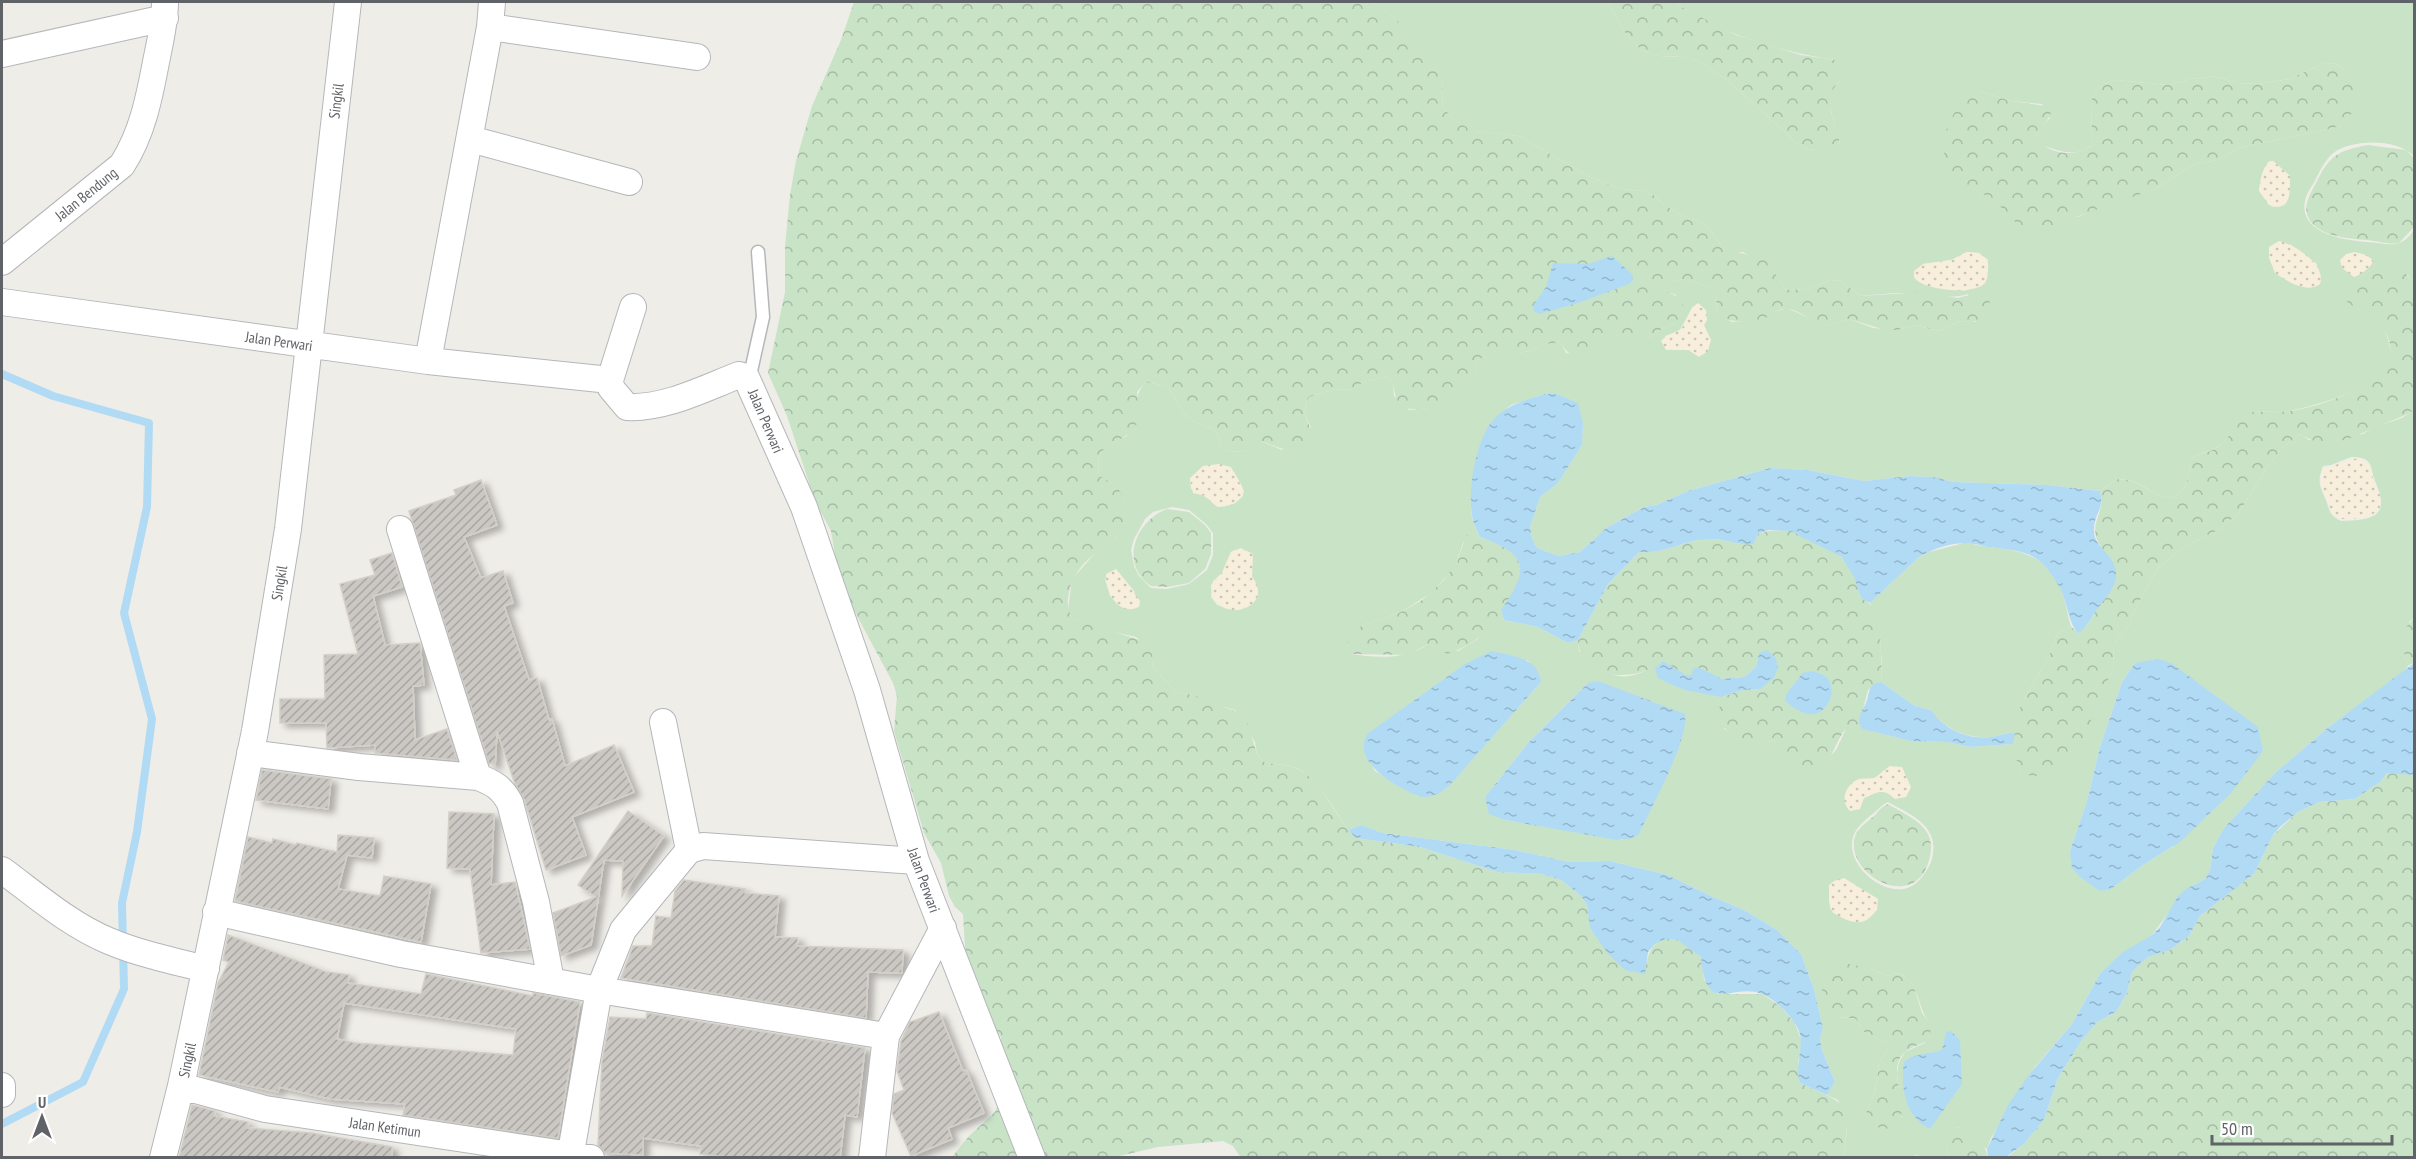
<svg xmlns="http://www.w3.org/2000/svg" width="2416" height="1159" font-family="'PT Sans Narrow',sans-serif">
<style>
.grass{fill:#c9e3c7;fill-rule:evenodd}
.forest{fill:url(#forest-crowns)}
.sand{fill:url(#sand-dots)}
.water{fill:url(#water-ripples)}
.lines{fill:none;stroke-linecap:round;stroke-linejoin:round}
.stream{stroke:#b1dbf5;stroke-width:8}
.building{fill:url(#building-hatch);stroke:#d3cfc6;stroke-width:1.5;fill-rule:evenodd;filter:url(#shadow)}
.lane-casing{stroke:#b4b7ba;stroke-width:15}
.street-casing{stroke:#b4b7ba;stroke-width:28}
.lane{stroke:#fff;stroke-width:12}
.street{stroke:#fff;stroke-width:26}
.labels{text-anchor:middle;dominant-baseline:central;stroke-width:6;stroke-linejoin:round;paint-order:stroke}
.street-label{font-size:15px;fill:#5f6266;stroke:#fff}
</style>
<defs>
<pattern id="forest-crowns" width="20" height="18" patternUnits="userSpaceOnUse" patternTransform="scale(1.5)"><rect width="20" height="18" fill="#c9e3c7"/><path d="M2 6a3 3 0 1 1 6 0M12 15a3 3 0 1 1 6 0" fill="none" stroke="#a6bba5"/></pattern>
<pattern id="sand-dots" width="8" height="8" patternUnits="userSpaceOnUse" patternTransform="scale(1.5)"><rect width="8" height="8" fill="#f7efdb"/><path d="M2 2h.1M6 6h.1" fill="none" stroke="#cbc5b5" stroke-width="1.8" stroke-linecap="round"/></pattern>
<pattern id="water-ripples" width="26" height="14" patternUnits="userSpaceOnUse" patternTransform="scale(1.5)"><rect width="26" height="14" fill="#b1dbf5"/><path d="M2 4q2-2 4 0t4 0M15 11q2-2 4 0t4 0" fill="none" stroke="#93b5ca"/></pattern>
<pattern id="building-hatch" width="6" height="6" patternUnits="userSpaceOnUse" patternTransform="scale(1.5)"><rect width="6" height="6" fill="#cbc8c4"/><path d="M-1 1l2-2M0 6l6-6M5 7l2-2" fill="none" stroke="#a8a6a3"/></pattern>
<filter id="shadow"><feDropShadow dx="6" dy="4" stdDeviation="3" flood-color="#0004"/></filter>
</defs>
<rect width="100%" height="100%" fill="#efede8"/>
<path class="grass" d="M1369,2h239c9,17 19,40 38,50 15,8 33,1 49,8 33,16 61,47 89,71 7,6 11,13 21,17 12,4 24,2 35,-4l-11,-41v-11l16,-16 -9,-16c-54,-8 -117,-26 -161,-58h739v154c-17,-17 -57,-17 -78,-5 -10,7 -16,19 -21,30 -3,5 -7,10 -9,16 -11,35 35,43 60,45 22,1 34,9 48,-12v64l-6,-19 -31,-9 -19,13 -2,29c19,9 31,19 34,40 6,39 -79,59 -107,64 -9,1 -20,-2 -28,0 -16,6 -21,22 -33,32 -8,6 -19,9 -29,13 -4,10 -4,24 -10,33 -15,20 -36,-5 -51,-9 -5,-2 -11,-1 -15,-2l-17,12 -52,-6 -94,-3 -21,-5 -23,-1 -46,5 -56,-11 -38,-2 -82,23 -32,14 -12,2 -38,21 -26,24 -21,4 -22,-8 -5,-10 -2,-11 10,-30 18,-14 24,-38 1,-21 -38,-30 -34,11 -9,7c-13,33 -42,78 -27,115l-12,16 -8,24 -24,26 -30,19 -38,13 -16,19 4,10c24,4 57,6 77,-10l30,7 20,-12 23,-29 3,10 34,7 30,16 10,-3 1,11c34,28 43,35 84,10l59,18 2,50c23,16 22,18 50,11l3,4 43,23 16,-17 10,-21 13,-5 4,5 48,12 36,1 23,5 43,-3 8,28 28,-1 11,-10 32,-47 11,-26 11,-19 -1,-24 17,-21 3,-11 25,-45 26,-21 34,-17 20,-16 30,-48 14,-18 18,-14 9,6 54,-6 11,-7 28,-9 12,-8v208l-5,4 -5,36 5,7 -7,8 -72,53 -54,46 -52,56 -11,20 -3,22 -5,9 -19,10 -34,46 -19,12 -33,27 -28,50 -37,43 -44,71 -4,11 -27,-22 -5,1 -9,18 3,11h-26l-7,-2 -4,3 -68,-1 3,-28 -9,-29 -11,-5 8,-13 -13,-32 -2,-11 3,-11 -9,-39 -13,-35 -24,-24 -33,-20 -31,-13 -45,-22 -58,-14 -41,1 -54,-12 -132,-17 -22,-8 -13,5c-12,-18 -32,-53 -51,-62 -11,-4 -22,-3 -33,-6l-7,-8 -2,-12 -20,-32 -32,-9 -10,-6 -17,-3 -22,-24 -2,-17 -16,-14 -32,-7 -31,-11 -5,-9 4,-31 27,-30 19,-13c7,-31 14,-44 -19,-60l-1,-22 7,-7 22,-11c5,-17 7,-40 18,-54l22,4c15,22 17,37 46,42l6,9 2,11c15,7 28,4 40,-7l21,9 29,-23c-7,-12 -8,-18 -2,-30l23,-7 22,-1 9,-7 24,-6 6,9 1,11 15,14c35,0 43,-14 66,-36l2,-14c16,-6 31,-5 47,-8 17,-2 18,-11 37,-9l5,10 16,2 33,-22 9,6 22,1 10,-8 20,-9v-28l-14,-5c12,-19 41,-8 54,3l1,21 15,8 29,-2 9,-7 17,-5 39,18 23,-7 24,9 25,2 17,-5 24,6 21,-10 16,1 -8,-28c-17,6 -47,0 -66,-1 -14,0 -28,2 -42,3l-19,-15 -11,-1 -22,9 -22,1 -12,-18 -31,-20h-11l-10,-5 -13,-19 -10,-7 -12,-3 -24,-14 -8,-8 -11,-5 -23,-2 -33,-13 -69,-40 -46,-5 -20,-12 -11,-13c1,-8 1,-16 0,-23 -7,-27 -48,-72 -73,-81zM2325,63l11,1 9,6 -3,56 -103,22 -21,12 -22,4 -10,5 -31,20 -55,18 -22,10 -80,-14 -9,-8 -10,-104 32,10 31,3 8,14 -9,9 -5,10 5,8c18,6 35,13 51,0l-1,-44 5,-10 8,-7 11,-4 54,5 22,-6 23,-3 23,7 21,1 31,-5zM2273,161l17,15v4l-6,25 -12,2 -13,-18 9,-27zM2290,244l27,20 -2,23h-11l-29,-14zM1967,252l12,1 9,7 -8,26 -16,5 -41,-27 28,-4zM1693,306l13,24 -12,24 -5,-4h-23l-1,-14 15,-6zM2351,457c24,0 18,10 25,26 15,35 -5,37 -35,38 -10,-5 -11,-8 -14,-18 -6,-16 -11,-19 -4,-37l8,-1zM1234,472l8,14 1,10 -9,8 -25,-5 -18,-10 -1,-11zM1172,507l17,3 17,14 7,9v22l-6,15 -18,14 -22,5 -16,-1 -12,-12 -5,-10 -3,-16 3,-11 11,-20 8,-7zM1235,550l20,31 -16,29 -22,-5 -6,-8 2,-16 9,-8 9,-21zM1116,569l19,23 -12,15 -13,-11 -5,-17zM1527,660l11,11 3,11 -95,107 -17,7h-12l-42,-25 -8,-14zM2135,663l39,183 -31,19 -32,24c-28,-2 -31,-14 -41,-38l17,-50 13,-54 22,-65zM1588,683l35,157 -118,-20 -20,-23 43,-54zM1884,770l3,21 -5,-1 -18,8 -5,-19 17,-1zM1888,802c21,12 49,22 45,51 -1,10 -5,16 -11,24 -5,6 -11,11 -19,12 -24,4 -58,-26 -50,-52 3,-9 10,-15 17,-21 7,-5 10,-10 18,-14zM1857,887l21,12 -29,20 -16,-6 -4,-11v-11zM1871,969l16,7 11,-3c21,6 19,34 31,49l-4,21 -20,9 -6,10 -2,11 5,44 -36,-4 9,-21 4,-29 9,-14v-6l-24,-11 -8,-13 -16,-2z
M1964,543c8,0 16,3 24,4 31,3 55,7 71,38 7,13 7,27 12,41l-14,8c-8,37 -42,63 -42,99 -10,-1 -15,3 -24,4 -23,2 -47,-8 -60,-27l-16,-4 -34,-24c2,-11 1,-18 0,-29 -2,-25 2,-26 -11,-50l49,-46 10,-5z"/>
<path class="forest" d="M854,2h515c25,9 67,54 73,81 1,7 1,15 0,23l11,13 21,12 45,5 69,40 33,13 23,2 11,5 8,8 24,14 12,3 10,7 13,19 45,14 19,29 22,-1 22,-9 11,1 19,15 64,-4 33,6 22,-5 11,9v5l-8,13 -11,2 -11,-1 -21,10 -24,-6 -17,5h-13l-36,-11 -23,7c-14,-2 -29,-20 -43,-17 -9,1 -14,8 -21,11 -10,4 -38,2 -45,-6l-1,-21c-13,-11 -43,-22 -53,-3 13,5 22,10 21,25l-8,8 -20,9 -10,8 -17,3 -14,-10c-16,14 -40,37 -54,10 -17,-2 -21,7 -37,9 -16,4 -31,2 -47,8 -1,8 -1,17 -6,23 -14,22 -49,32 -73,23l-5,-21 -6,-9 -24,6 -9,7 -22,1 -23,7c-10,19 1,22 3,40 -16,21 -30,12 -50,4 -13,11 -26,14 -41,7l-2,-11 -6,-9c-29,-5 -31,-20 -46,-42l-22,-4 -8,10c0,8 2,16 2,24 -2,21 -29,25 -41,39l1,21c28,13 26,24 26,52 -19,23 -49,30 -56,64 -2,11 -2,17 4,27l73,23 6,9 2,17 22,24 17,3 52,20 12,39 7,8c10,3 22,2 32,6 25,10 39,50 60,70l64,9 77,25 45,2 10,3 9,3 20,16 6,9 2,11 58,47c1,-14 13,-29 29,-24 9,3 18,12 25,18l3,22 5,9 9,6h44l18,12 15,17 6,17 1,11 -4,10 2,22c50,23 50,18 44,74l-603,1 -8,-12 -10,-5 -65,6 -43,10h-163l17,-21 26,-24 4,-10 2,-65 -21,-28 -14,-44 -3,-51 -8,-7 -6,-11 -8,-33 -17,-30 -30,-102 3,-35 -4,-13 -45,-84 -11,-33 -6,-35 -16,-30 -28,-85 -19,-43 17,-81v-46l5,-51 6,-34 16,-55 29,-66z
M1608,2h67l10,7 51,26 65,20 35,5 9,6 1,10c-30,21 -10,40 -6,69 -11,5 -23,7 -35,3 -10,-4 -14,-11 -21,-17 -28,-24 -56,-55 -89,-71 -16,-7 -34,0 -49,-8 -19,-10 -29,-33 -38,-50z
M2325,63l11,1 9,6 13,28 -2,10 -14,18 -103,22 -21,12 -22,4 -10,5 -31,20 -121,43 -12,-3 -33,-34 -22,-1 -10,-9 -15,-37 2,-13 16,-35 8,-7 11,-2 32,10 42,6c-3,13 -12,19 -17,30 11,18 41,21 56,8l-1,-44 5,-10 8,-7 11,-4 54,5 22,-6 23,-3 23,7 21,1 31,-5z
M2368,145l38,5 8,8v69l-15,16c-9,2 -22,-2 -32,-3 -18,-1 -54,-4 -60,-26 -3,-10 4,-22 9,-31 14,-28 21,-32 52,-38z
M2377,266c26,2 31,2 37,28v116c-12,8 -25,11 -38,17 -26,11 -48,25 -76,7l-18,14 -14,18 -30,48 -20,16 -34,17 -26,21 -25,45 -3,11 -17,21 1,24 -11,20 -21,55 -33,27 -15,6 -13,-5c-3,-9 -7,-18 -8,-27 -4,-42 35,-71 44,-111l14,-8 7,8c26,-19 23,-54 26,-83 -21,-26 3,-35 -4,-60l17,-12c4,1 10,0 14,2 16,4 37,29 52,9 6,-9 6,-23 10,-33 11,-4 24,-7 32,-16 7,-8 12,-20 20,-26 11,-6 25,-2 36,-3 11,-1 22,-3 32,-6 30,-7 100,-37 70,-77 -9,-13 -24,-18 -36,-27l11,-23z
M1167,509l22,3 16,13 6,8v21l-6,15 -16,14 -22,4 -16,-1c-32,-22 -16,-65 16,-77z
M1475,527l5,10c14,5 32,10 39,25 2,5 3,12 1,18 -3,11 -31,49 -40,57 -8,6 -23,14 -33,17l-19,-10 -20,11 -58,-1 -3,-10 3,-10 13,-9 38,-13 21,-12 21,-19 14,-19 9,-26z
M1792,530c15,12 39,16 51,28 11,10 14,27 18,40 24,12 18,33 20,55 0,11 2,18 0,29l-5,1 -8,7 -9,34 -14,6c-13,15 -12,41 -40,40 -6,0 -12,-1 -17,-6 -7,-7 -9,-17 -14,-24 -6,1 -13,5 -18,5 -16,1 -31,-14 -38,-26l3,-22 22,-7 17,-1 -2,-32 -2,10 -12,10 -22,2 -10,-4h-26l-23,-14c-25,21 -83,22 -85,-21l30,-56 31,-32c26,2 45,-12 69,-13 16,-1 30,7 46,5l4,-10 10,-3z
M2414,618v45l-5,2 -5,-7 2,-31z
M2399,772l15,3v382l-408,1 18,-14 20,-24 14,-42 24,-38 15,-18 19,-10 11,-19 5,-21 16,-15 22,-7 19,-14 11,-20 54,-42 19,-39 25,-23 21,-10 36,-3 25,-17 7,-9z
M1888,804c21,13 49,22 42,52 -11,57 -81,23 -76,-16 2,-11 12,-17 20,-24 5,-5 7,-9 14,-12z
M1841,962l30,7 16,7 11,-3 10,5 6,9 8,26 7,9 2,12 -1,5c-8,6 -19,7 -26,14 -19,18 8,53 -7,74 -15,4 -26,1 -31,-14l9,-21 4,-29 9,-14v-6l-24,-11 -8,-13 -21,-3c-13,-13 -17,-27 -8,-43 4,-7 6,-10 14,-11z
M1960,1127l24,18 4,12h-39l-3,-11 1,-11 8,-7z"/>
<path class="sand" d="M2270,161h3l17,15c0,15 2,37 -21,29l-10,-14c1,-10 3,-24 11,-30z
M2279,241c16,4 48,24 41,43 -13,10 -33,-3 -45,-11l-6,-15v-11z
M1967,252l12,1 9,7c0,6 1,17 -3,23 -11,13 -64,7 -71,-6v-6l9,-7 28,-4z
M2355,252l11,3 7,5c0,6 -12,15 -19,17l-12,-9 -2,-8 6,-6z
M1698,303l8,7 1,10 -3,5 7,15 -3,11 -9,6 -10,-7h-23l-5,-9c6,-7 15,-7 21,-13 6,-8 7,-20 16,-25z
M2360,458l10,8 4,17 6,12v12l-5,6 -13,5 -20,1 -10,-6 -11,-26v-11l3,-8c13,-2 22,-9 36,-10z
M1219,464l12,3 13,24c-3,12 -16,16 -27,16l-12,-11 -12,-3 -3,-15 13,-12z
M1241,548l12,6 -1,23c26,33 -41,50 -41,8l11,-12 9,-21z
M1116,569l24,32 -1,6c-21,10 -34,-16 -33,-33z
M1890,766l12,1 9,20 -5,10 -11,2c-12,-11 -17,-7 -31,-1l-4,11 -10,2c-11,-10 -4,-27 9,-32 5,-1 11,1 15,-1 6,-3 11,-9 16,-12z
M1844,878l34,21 -1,11c-4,4 -9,11 -16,12 -9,2 -26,-6 -31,-14l-1,-23 5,-4z"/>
<path class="water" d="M1612,256l20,18 1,6 -4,4 -51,19 -39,11 -5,-3 -1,-5 13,-19 7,-24 35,1z
M1545,394h11l22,9 5,21 -1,21 -24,38 -18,14 -10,30 2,11 5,10 22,8 21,-4 26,-24 38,-21 12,-2 32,-14 82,-23 38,2 56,11 46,-5 23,1 21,5 94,3 52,6c5,18 -7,24 -6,40 0,12 10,18 17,28 13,19 -2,35 -13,49 -7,10 -10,19 -20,26 -12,-16 -10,-35 -21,-51 -19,-33 -36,-32 -70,-36 -5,-1 -9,-3 -14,-3 -18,-3 -38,4 -54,13l-49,46 -9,-5 -7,-21 -12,-20 -41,-20 -9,-6 -24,-1 -10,4 -4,10c-16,2 -30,-6 -46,-5 -25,1 -42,15 -69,13l-31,32 -30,56 -10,3 -30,-16 -34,-7 -3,-10c29,-41 28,-55 -21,-73 -2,-5 -6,-11 -7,-17 -7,-25 3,-84 22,-102 14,-14 31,-18 50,-24z
M1767,650l8,7 3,10 -4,11 -14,11 -17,1 -22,7 -36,-7 -17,-7 -10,-5 -3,-10 8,-7 23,14h5l2,-6 5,-2 24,12 22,-2 12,-10 3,-14z
M1492,651c19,5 47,6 49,31l-91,103c-6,6 -16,12 -26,12 -9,-1 -18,-7 -26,-11 -17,-10 -43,-28 -31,-52l98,-70z
M2158,659l13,4 87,64 5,24 -32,42 -51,49 -37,23 -32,24 -11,2 -20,-14 -8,-9 -2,-17 17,-50 13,-54 22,-65 13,-19z
M2414,663v112l-27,-2 -7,9 -25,17 -36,3 -21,10 -18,15 -7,8 -19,39 -54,42 -11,20 -19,14 -22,7 -16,15 -5,21 -11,19 -19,10 -15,18 -24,38 -14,42 -20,24 -18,13h-18l-1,-8 21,-44 20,-29 44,-52 28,-50 23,-22 29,-17 8,-8 18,-31 8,-7 19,-10 5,-9 3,-22 11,-20 52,-56 54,-46z
M1813,671c4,2 10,3 13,6 15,14 -2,48 -26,34 -6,-3 -11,-6 -15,-11 2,-11 12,-17 17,-27z
M1598,681l87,33c4,26 -34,94 -46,120l-5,4 -17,2 -112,-20 -16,-6 -4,-17 43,-54 60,-60z
M1881,682l34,24 16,4c13,19 37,30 60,27 9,-1 15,-5 24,-4l-2,11 -43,3 -23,-5 -36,-1 -49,-12 -3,-5c0,-11 5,-15 8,-24 3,-10 2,-17 14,-18z
M1361,825l22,8 132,17 54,12 41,-1 58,14 45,22 31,13 33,20 24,24 13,35 9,39 -3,11 2,11 13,32 -8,13 -27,-12c-7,-20 8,-39 -4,-58 -8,-12 -21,-26 -34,-31 -31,-12 -56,24 -61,-37l-25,-18h-11l-10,5 -7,8 -3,22 -20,-4 -16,-15 -19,-27 -3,-23 -6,-9 -20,-16 -19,-6 -45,-2 -77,-25 -64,-9 -8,-8z
M1951,1031l9,9 2,44 -32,45c-24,-12 -30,-41 -26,-67 12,-10 24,-7 38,-12l4,-18z"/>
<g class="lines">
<path class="stream" d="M2,374l51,22 96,27 -2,84 -23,106 28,106 -15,113 -15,71 2,86 -41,93 -81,42"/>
</g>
<path class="building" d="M481,480l16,45 -33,12 17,41 22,-7 10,32 -9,3 25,74 8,-2 12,42 3,-1 13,47 49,-21 20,47 -62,25 14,38 -40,15 -22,-71 -9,-15 -18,-53 -2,36 -2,-4 -4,1 -80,-253 47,-16 -2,-5z
M392,553l10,34 -29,9 12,49 35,-2 4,42 -11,1 2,54 32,-11 10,31 -82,-7v-8l-48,3 -1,-25h-46v-24h45l-1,-44 34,-1 -18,-70 35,-9 -5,-15z
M262,770l69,9 -3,30 -72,-9z
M628,811l36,25 -42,60 1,-35 -19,-1 -13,85 -30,11 -8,-43 43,-16 -18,-12z
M449,812l45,2 -3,71 24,-3 15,67 -49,4 -11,-84 -23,-1z
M338,835l36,3 -2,20 -25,-3 -9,34 42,7 4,-20 47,8 -10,58 -186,-41 13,-64 24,6 1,-4 23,6 1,-2 40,9z
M684,880l61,9v4l34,3 -4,41 23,1 -1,8 106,4 -1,23 -34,-1 -2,46 -245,-40 12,-32h19l4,-30 15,2 4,-27z
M228,935l101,38v-1l20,3 -1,8 73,11 5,-20 107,22v-3l47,9 -22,136 -155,-23 2,-11 -75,-5 -51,-12 -1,5 -79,-17 19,-92 11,-21 -6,-2zM344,1003l172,26 -3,26 -157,-12 -19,-4z
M939,1012l24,59 3,-1 18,43 -36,15 4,11 -41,17 -19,-43 2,-19 10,-4 -7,-19 4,-30 9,-19z
M647,1013l218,35 -8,69 -12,-2 -5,43 -114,-1 -26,-3 1,-8 -58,-8v17l-38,-2 -7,-8 4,-84 8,-44 36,2z
M192,1105l23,6 -1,5 34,6 -1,6 65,5 80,14v11h-213z"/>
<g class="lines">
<defs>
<path id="lane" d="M749,380l14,-63 -5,-65"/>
<path id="street" d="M490,27l207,30
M2,54l163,-36
M470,139l159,43
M2,262l120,-97c20,-31 27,-66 34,-103 4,-20 9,-40 9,-60
M2,302l426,59 182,19 1,8 16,19c38,2 78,-19 112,-32l7,2 58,130 63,183 49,171 116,297
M428,361l62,-334 2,-25
M610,380l23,-73
M400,529l78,248
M663,722l26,128
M250,753l109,14 119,10c16,6 24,11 32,26l26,99 15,79
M2,870c34,25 68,55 107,71 31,13 64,20 97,28
M216,912l185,42 198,36 287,46
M2,1086v8
M181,1086l84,23 326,49
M163,1158l18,-72 74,-355 33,-202 60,-527
M570,1158l29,-168 24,-60 66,-80 14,-4 213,15
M872,1158l14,-122 57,-108"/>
</defs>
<use href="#lane" class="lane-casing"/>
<use href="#street" class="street-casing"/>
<use href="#lane" class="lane"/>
<use href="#street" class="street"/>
</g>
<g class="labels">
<g class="street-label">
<text transform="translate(336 101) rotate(-83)">Singkil</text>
<text transform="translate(86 194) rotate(-39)">Jalan Bendung</text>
<text transform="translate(279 341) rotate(8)">Jalan Perwari</text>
<text transform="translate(766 421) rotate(67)">Jalan Perwari</text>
<text transform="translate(279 583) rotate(-81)">Singkil</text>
<text transform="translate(924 880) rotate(70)">Jalan Perwari</text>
<text transform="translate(187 1060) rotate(-78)">Singkil</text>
<text transform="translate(385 1127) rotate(8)">Jalan Ketimun</text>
</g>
</g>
<rect width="2416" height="1159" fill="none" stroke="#5f6266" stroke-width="6"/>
<g transform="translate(42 1117)" stroke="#ffffff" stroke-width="4.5" paint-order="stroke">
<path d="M0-4.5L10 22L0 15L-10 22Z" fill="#5f6266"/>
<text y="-9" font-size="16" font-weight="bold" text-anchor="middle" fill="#5f6266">U</text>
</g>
<path d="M2212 1135v9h180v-9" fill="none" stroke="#5f6266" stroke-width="3"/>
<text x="2221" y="1135" font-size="18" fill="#5f6266" stroke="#ffffff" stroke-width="4.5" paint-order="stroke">50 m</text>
</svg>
